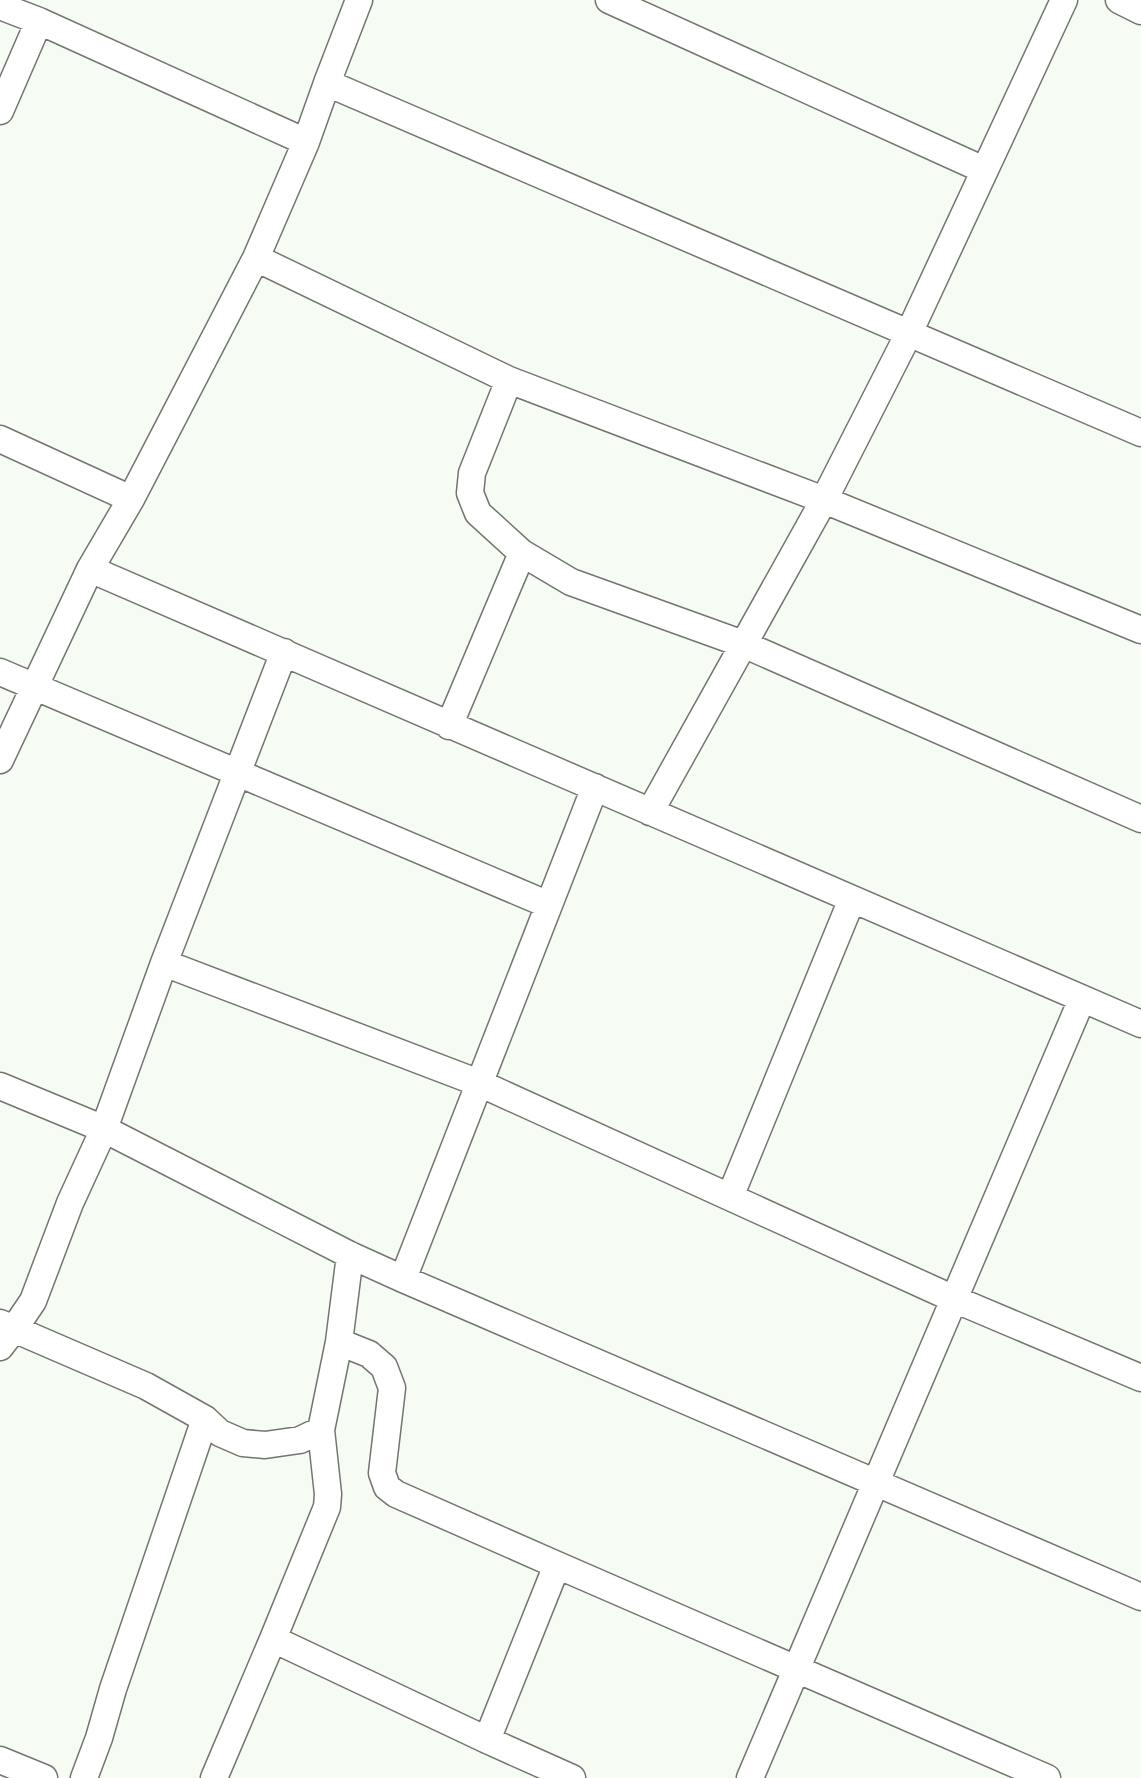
<svg xmlns="http://www.w3.org/2000/svg" width="1141" height="1778" font-family="'Public Sans',sans-serif">
<style>
.lines{fill:none;stroke-linecap:round;stroke-linejoin:round}
.minor-casing{stroke:#71766f;stroke-width:29}
.minor{stroke:#fff;stroke-width:26}
</style>
<rect width="100%" height="100%" fill="#f6fbf3"/>
<g class="lines">
<defs>
<path id="minor" d="M609,0l375,170
M1119,0l22,11
M0,6l39,15 267,121
M327,83l814,350
M0,111l39,-90
M256,258l253,122 315,120 317,130
M509,380l-37,93 -2,20 8,20 44,40 49,29 172,62 398,175
M0,439l131,60
M90,569l1051,455
M0,672l549,233
M449,726l73,-173
M0,760l90,-191 41,-70 125,-241 50,-116 21,-59 32,-83
M650,812l174,-312 85,-167 155,-333
M164,963l315,120 475,216 187,79
M0,1086l104,43 246,126 53,24 738,318
M730,1197l122,-298
M403,1279l192,-492
M0,1323l146,63 59,33 15,14 23,10 22,2 35,-5 21,-10
M339,1342l30,12 15,13 8,21 -10,85 5,14 9,7 161,71 490,213
M0,1347l14,-18 19,-28 37,-98 34,-74 60,-166 120,-311
M273,1639l214,101 85,38
M487,1740l70,-175
M0,1760l44,18
M84,1778l15,-40 14,-49 92,-270
M214,1778l59,-139 54,-132 1,-13 -7,-64 18,-88 11,-87
M750,1778l332,-779"/>
</defs>
<use href="#minor" class="minor-casing"/>
<use href="#minor" class="minor"/>
</g>
</svg>
